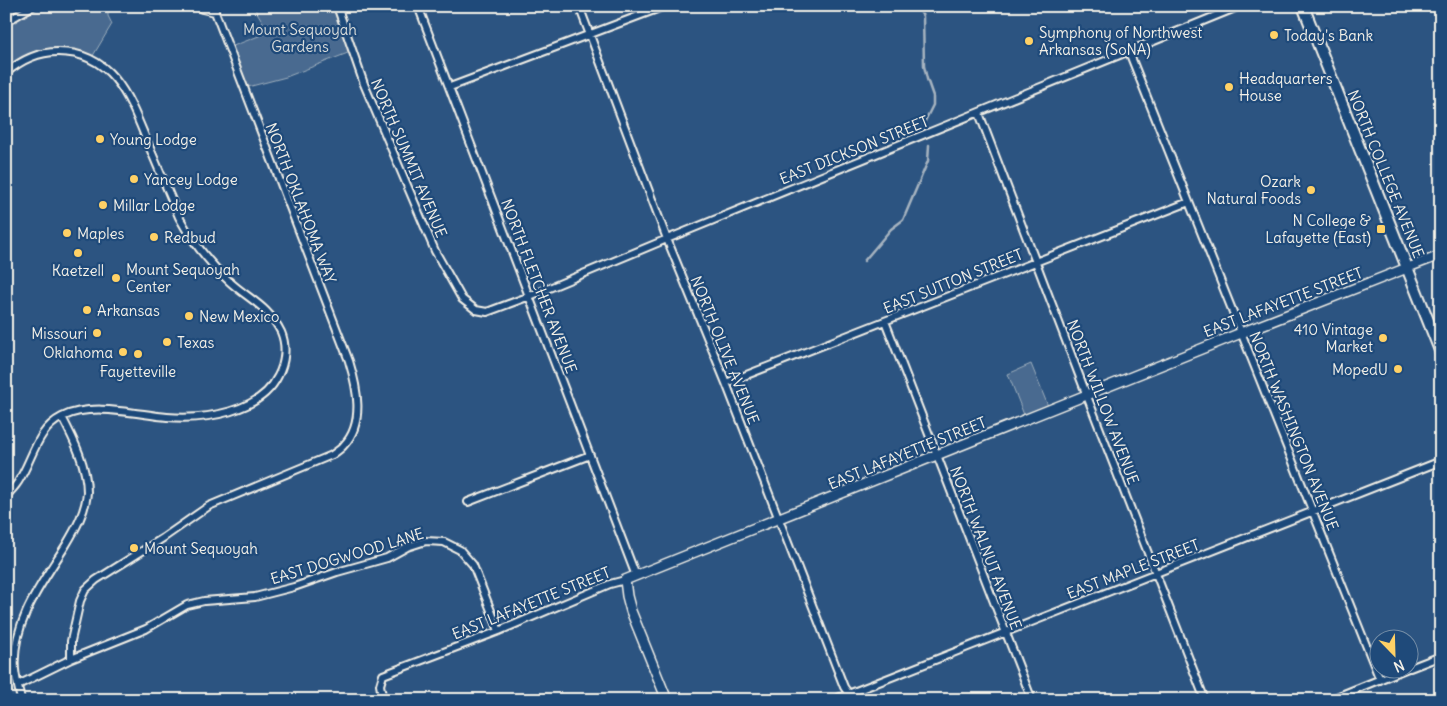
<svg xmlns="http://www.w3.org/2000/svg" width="1447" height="706" font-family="Delius,sans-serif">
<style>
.green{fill:#496b90;stroke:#9eaebc}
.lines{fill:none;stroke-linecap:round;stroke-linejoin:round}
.stream{stroke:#a7b4c0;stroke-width:2.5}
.minor-casing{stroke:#f4f1e8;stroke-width:10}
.tertiary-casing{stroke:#f4f1e8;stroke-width:11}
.secondary-casing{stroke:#f4f1e8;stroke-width:12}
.primary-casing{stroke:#f4f1e8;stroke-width:14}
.minor{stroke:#1f4a7a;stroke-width:6}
.tertiary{stroke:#1f4a7a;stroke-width:8}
.secondary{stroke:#1f4a7a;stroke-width:9}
.primary{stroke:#1f4a7a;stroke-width:10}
.poi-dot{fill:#ffd166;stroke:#1f4a7a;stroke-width:2}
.labels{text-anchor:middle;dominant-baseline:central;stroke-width:4.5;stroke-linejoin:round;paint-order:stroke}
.park-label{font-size:15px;fill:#dadddb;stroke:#1f4a7a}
.poi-label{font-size:15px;fill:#f4f1e8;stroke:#1f4a7a;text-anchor:start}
.street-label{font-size:15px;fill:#f4f1e8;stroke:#1f4a7a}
</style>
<rect width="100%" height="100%" fill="#2c5481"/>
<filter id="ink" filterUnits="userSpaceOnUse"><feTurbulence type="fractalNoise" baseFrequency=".02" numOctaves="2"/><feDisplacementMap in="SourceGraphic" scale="10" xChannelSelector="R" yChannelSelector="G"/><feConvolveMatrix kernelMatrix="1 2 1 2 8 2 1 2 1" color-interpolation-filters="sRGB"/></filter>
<g filter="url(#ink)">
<path class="green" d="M33,6h75v10l4,8 -21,35 -43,-7 -42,21v-51z
M253,6h84l16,45 -67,26 -42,11 -16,-40 41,-16z
M1031,364l19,47 -24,9 -18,-46z"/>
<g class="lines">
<path class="stream" d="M916,6l7,10 1,50 3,13 6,17v9l-9,18
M864,261l27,-32 12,-9 25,-59 1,-16"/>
<defs>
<path id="minor" d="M198,6l4,3 13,3
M337,6l27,78 71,167 27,48 14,11 11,2 43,-16 137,-57 573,-233
M418,6l218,570
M579,6l88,233 59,144 118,304 9,13
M6,22l27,-16
M1129,52l251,628
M6,73c15,-13 33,-21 52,-21 57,0 73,51 91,94 10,24 20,47 30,71 13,24 30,46 51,65 20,18 38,24 51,50 6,14 4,31 -3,44 -18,37 -74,44 -111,41 -32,-3 -75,-15 -105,0 -26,13 -29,42 -44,65 -3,5 -8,10 -12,14
M450,87l215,-81
M979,113l108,283 118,304
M885,321l147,379
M726,383l463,-181
M468,502l122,-47
M71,659v-18l9,-40 5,-11 11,-10 67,-42 46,-32 123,-51c4,-3 9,-6 12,-10 21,-22 13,-58 5,-84l-134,-349v-6
M1410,668l31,-12
M18,685l53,-26 75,-30 41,-24 17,-4 51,-4 39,-10 43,-15 50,-14 20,-11 19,-6 18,1 16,8 13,15 26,66
M21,700c-2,-10 -5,-20 -6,-30 -4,-47 27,-87 51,-125 9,-15 20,-34 21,-53 0,-26 -13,-52 -25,-75
M383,700l-3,-15 3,-10 116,-44 111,-47 15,-4
M833,700l608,-239
M1329,700l79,-32"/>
<path id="tertiary" d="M1407,268l34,-13"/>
<path id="secondary" d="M667,700l-36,-89 -4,-15 -2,-16 616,-247 166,-65"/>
<path id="primary" d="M1303,6l138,347"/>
</defs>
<use href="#minor" class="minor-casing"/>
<use href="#tertiary" class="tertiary-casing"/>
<use href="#secondary" class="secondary-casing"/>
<use href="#primary" class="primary-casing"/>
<use href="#minor" class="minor"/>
<use href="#tertiary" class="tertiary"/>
<use href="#secondary" class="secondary"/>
<use href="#primary" class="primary"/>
</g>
</g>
<g class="poi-dot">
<circle cx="1274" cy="35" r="5"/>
<circle cx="1029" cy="41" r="5"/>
<circle cx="1229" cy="87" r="5"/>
<circle cx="100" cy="139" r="5"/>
<circle cx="134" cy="179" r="5"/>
<circle cx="1311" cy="190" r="5"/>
<circle cx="103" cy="205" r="5"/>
<rect x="1376" y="224" width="10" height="10" rx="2.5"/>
<circle cx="67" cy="233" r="5"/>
<circle cx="154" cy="237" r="5"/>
<circle cx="78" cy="253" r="5"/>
<circle cx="116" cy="278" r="5"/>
<circle cx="87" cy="310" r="5"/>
<circle cx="189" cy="316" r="5"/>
<circle cx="97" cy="333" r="5"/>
<circle cx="1383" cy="338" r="5"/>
<circle cx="167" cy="342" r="5"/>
<circle cx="123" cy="352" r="5"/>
<circle cx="138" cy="354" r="5"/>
<circle cx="1398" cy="369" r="5"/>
<circle cx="134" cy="548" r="5"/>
</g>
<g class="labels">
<g class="park-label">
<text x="300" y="29">Mount Sequoyah<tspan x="300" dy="17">Gardens</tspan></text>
</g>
<g class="poi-label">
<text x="1039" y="32">Symphony of Northwest<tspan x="1039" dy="17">Arkansas (SoNA)</tspan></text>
<text x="1284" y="35">Today's Bank</text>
<text x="1239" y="78">Headquarters<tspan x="1239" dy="17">House</tspan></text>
<text x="110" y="139">Young Lodge</text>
<text x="144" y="179">Yancey Lodge</text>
<text x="1301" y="181" text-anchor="end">Ozark<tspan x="1301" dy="17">Natural Foods</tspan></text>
<text x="113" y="205">Millar Lodge</text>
<text x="1371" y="220" text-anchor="end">N College &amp;<tspan x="1371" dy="17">Lafayette (East)</tspan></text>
<text x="77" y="233">Maples</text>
<text x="164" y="237">Redbud</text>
<text x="126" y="269">Mount Sequoyah<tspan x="126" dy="17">Center</tspan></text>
<text x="78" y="270" text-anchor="middle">Kaetzell</text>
<text x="97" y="310">Arkansas</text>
<text x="199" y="316">New Mexico</text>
<text x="1373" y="329" text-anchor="end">410 Vintage<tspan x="1373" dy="17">Market</tspan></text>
<text x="87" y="333" text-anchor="end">Missouri</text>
<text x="177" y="342">Texas</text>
<text x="113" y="352" text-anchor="end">Oklahoma</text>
<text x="1388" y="369" text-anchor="end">MopedU</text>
<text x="138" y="371" text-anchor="middle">Fayetteville</text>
<text x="144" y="548">Mount Sequoyah</text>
</g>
<g class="street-label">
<text transform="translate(854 150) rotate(-22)">EAST DICKSON STREET</text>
<text transform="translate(409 158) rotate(67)">NORTH SUMMIT AVENUE</text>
<text transform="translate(1386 174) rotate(68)">NORTH COLLEGE AVENUE</text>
<text transform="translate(301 203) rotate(69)">NORTH OKLAHOMA WAY</text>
<text transform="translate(953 281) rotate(-22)">EAST SUTTON STREET</text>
<text transform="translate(539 286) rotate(69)">NORTH FLETCHER AVENUE</text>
<text transform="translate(1283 302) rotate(-21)">EAST LAFAYETTE STREET</text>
<text transform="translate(725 350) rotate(68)">NORTH OLIVE AVENUE</text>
<text transform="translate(1103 402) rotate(69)">NORTH WILLOW AVENUE</text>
<text transform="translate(1294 431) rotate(68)">NORTH WASHINGTON AVENUE</text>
<text transform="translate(907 453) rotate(-22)">EAST LAFAYETTE STREET</text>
<text transform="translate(986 548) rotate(69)">NORTH WALNUT AVENUE</text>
<text transform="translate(347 556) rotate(-17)">EAST DOGWOOD LANE</text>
<text transform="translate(1133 569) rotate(-21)">EAST MAPLE STREET</text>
<text transform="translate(531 603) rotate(-22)">EAST LAFAYETTE STREET</text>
</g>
</g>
<rect width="1447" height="706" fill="none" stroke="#1f4a7a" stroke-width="25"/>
<rect x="12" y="12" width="1422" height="681" fill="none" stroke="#f4f1e8" stroke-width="2" filter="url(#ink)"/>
<g transform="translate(1394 654) rotate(157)"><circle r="24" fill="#1f4a7a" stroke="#748da6"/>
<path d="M0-4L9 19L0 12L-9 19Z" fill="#ffd166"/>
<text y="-8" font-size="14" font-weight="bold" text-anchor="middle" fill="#f4f1e8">N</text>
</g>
</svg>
